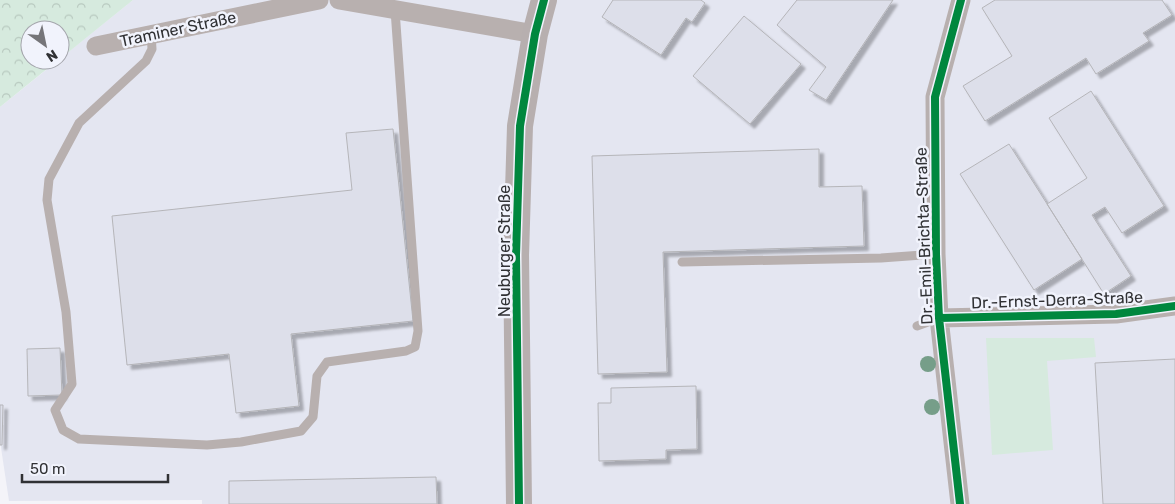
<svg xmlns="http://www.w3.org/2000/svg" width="1175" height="504" font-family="Rubik,sans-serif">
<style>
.built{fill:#e4e6f1}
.green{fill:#d6eade}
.forest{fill:url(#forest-crowns)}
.building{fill:#dddfea;stroke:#b5b5b9;filter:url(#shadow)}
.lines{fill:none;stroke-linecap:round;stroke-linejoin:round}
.lane{stroke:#b8b0af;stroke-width:9}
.street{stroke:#b8b0af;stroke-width:19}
.secondary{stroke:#b7afaf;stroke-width:26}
.cycleway-casing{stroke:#f1f3fc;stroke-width:11}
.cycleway{stroke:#00873e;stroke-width:8}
.tree{fill:#769e89}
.labels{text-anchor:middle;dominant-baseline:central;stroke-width:5;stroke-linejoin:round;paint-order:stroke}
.street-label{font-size:16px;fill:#303134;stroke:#f1f3fc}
</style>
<defs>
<pattern id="forest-crowns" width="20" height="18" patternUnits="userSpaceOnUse" patternTransform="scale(1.25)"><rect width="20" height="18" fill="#d6eade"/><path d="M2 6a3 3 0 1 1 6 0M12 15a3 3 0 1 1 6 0" fill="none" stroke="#b8c9bf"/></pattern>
<filter id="shadow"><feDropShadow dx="4.5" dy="4.5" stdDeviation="1" flood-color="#0004"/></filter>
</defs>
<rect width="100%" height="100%" fill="#f4f4f9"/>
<path class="built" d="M133,0h1042v504h-973v-4l-193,1 -9,-60v-334z"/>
<path class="green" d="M986,338h108l2,19 -49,4 6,89 -61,5z"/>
<path class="forest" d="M0,0h133l-73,59v-29h-30v30h28l-58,47z"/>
<path class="building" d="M613,0h88l4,3 -13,19 -6,-4 -25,37 -59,-38z
M797,0h96l-67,100 -17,-10 17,-23 -49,-42z
M995,0h167l10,15 -29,18 6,8 -53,33 -10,-16 -101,63 -22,-35 49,-30 -30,-48z
M744,16l57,48 -51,60 -57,-48z
M1091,91l73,115 -42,27 -17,-26 -13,8 39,61 -27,18 -57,-90 40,-26 -38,-60z
M393,129l20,192 -122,13 8,72 -63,7 -7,-59 -102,11 -15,-149 240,-26 -6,-57z
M1009,144l73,115 -48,31 -74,-116z
M819,149v38l43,-1 2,60 -201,6 4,120 -69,2 -6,-218z
M60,348l2,47 -34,1 -1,-47z
M1175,359v145h-72l-8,-141z
M696,386l1,63 -31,1v9l-67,2 -1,-58h13v-15z
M0,405h3l-1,40h-2z
M436,477l1,27h-208v-23z"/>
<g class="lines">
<path class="lane" d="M151,34l1,15 -6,12 -67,62 -30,56 -2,21 19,112 6,72 -17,26 8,20 16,9 128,6 34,-3 60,-11 12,-14 4,-41 10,-14 79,-11 9,-4 3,-16 -23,-321
M682,262l199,-4 55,-4
M917,326l22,-8"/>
<path class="street" d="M339,0l196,34
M96,46l223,-46
M939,318l177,-4 59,-8
M960,504l-21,-186 -3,-64 -1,-157 26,-97"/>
<path class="secondary" d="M519,504l-3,-249 4,-129 15,-92 9,-34"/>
<defs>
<path id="cycleway" d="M939,318l177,-4 59,-8
M519,504l-3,-249 4,-129 15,-92 9,-34
M960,504l-21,-186 -3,-64 -1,-157 26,-97"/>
</defs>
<use href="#cycleway" class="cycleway-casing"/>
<use href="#cycleway" class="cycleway"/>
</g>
<g class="tree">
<circle cx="928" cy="364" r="8"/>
<circle cx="932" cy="407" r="8"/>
</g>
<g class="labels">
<g class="street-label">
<text transform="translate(178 29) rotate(-12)">Traminer Straße</text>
<text transform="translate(924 236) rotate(-92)">Dr.-Emil-Brichta-Straße</text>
<text transform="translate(504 251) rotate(-90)">Neuburger Straße</text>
<text transform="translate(1057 300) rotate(-2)">Dr.-Ernst-Derra-Straße</text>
</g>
</g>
<g transform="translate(45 45) rotate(147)"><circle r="24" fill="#f1f3fc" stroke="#a4a5ac"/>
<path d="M0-4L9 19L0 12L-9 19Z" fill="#757579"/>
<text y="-8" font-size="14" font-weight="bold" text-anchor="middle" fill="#303134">N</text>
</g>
<path d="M22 474v8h146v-8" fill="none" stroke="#303134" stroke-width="2.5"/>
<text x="30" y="474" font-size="15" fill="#303134" stroke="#f1f3fc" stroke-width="4" paint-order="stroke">50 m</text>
</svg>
